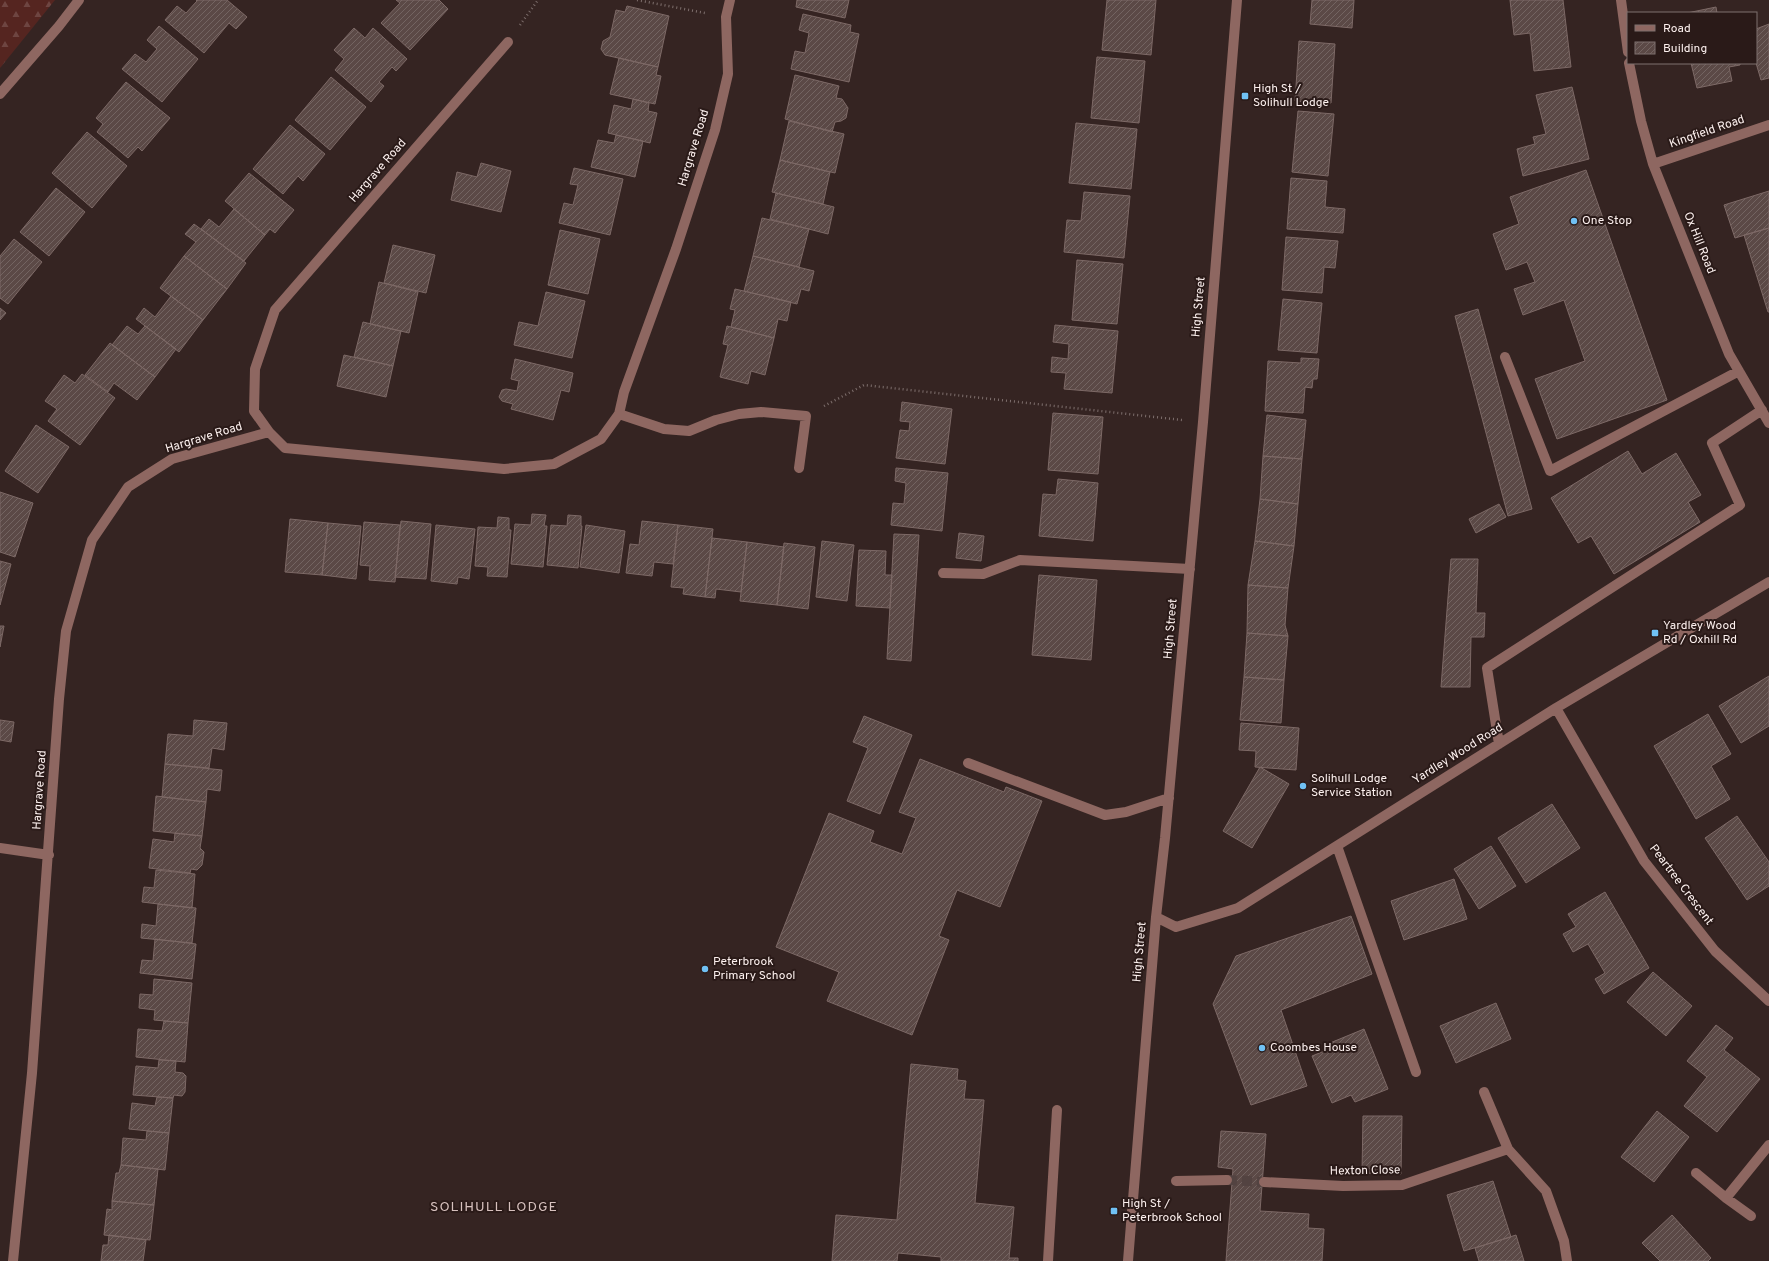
<svg xmlns="http://www.w3.org/2000/svg" width="1769" height="1261" font-family="Overpass,sans-serif">
<style>
.forest{fill:url(#forest-firs)}
.building{fill:url(#building-hatch);stroke:#7d6966}
.lines{fill:none;stroke-linecap:round;stroke-linejoin:round}
.minor-tunnel{stroke:#534341;stroke-width:10;stroke-dasharray:10 5;stroke-linecap:butt}
.path{stroke:#7e6f6d;stroke-width:2.5;stroke-dasharray:1 3;stroke-linecap:butt}
.minor{stroke:#8e6761;stroke-width:10}
.poi-dot{fill:#70c1f4;stroke:#2a1a18;stroke-width:1.5}
.labels{text-anchor:middle;dominant-baseline:central;stroke-width:4;stroke-linejoin:round;paint-order:stroke}
.poi-label{font-size:12px;fill:#fdf1ef;stroke:#2a1a18;text-anchor:start}
.street-label{font-size:12px;fill:#fdf1ef;stroke:#2a1a18}
.quarter-label{font-size:14px;letter-spacing:1px;fill:#d7c1be;stroke:#2a1a18}
</style>
<defs>
<pattern id="forest-firs" width="22" height="20" patternUnits="userSpaceOnUse"><rect width="22" height="20" fill="#552520"/><path d="M5 1l3.5 6h-7zM16 11l3.5 6h-7z" fill="#6e4541"/></pattern>
<pattern id="building-hatch" width="6" height="6" patternUnits="userSpaceOnUse"><rect width="6" height="6" fill="#5b4946"/><path d="M-1 1l2-2M0 6l6-6M5 7l2-2" fill="none" stroke="#736461"/></pattern>
</defs>
<rect width="100%" height="100%" fill="#352422"/>
<path class="forest" d="M0,0h55l-55,68z"/>
<path class="building" d="M196,0h31l20,17 -11,12 -7,-6 -25,30 -39,-33 12,-14 9,7 11,-12z
M396,0h43l9,9 -38,41 -29,-27 19,-20z
M797,0h52l-4,18 -49,-11z
M1107,0h49l-5,55 -49,-5z
M1312,0h42l-2,28 -42,-4z
M1510,0h53l8,67 -37,4 -4,-38 -16,2z
M627,6l42,10 -11,51 -53,-12 -4,-6 2,-8 7,-4 6,-27 9,2z
M1716,7l1,6h-30z
M803,14l48,11 -1,7 9,2 -10,48 -58,-13 4,-18 10,2 4,-20 -10,-3z
M1769,24v54l-8,2 -5,-17v-34z
M159,26l39,33 -36,43 -40,-33 13,-15 11,8 11,-13 -10,-9z
M354,28l11,10 8,-10 34,31 -11,12 -4,-4 -13,15 5,4 -13,16 -36,-32 9,-11 -10,-9z
M1299,41l36,3 -4,59 -36,-2z
M1097,57l48,4 -6,62 -48,-5z
M619,58l39,9 -2,8 5,1 -6,28 -45,-10z
M1691,63h49v2l-11,2 3,14 -35,7z
M795,75l44,11 -3,12 6,1 6,9 -2,10 -5,3 -6,1 -3,10 -47,-13z
M331,77l35,30 -36,43 -35,-30z
M126,82l44,36 -28,33 -4,-4 -10,11 -31,-26 6,-8 -7,-6z
M1572,87l17,72 -66,17 -6,-27 18,-5 -2,-7 13,-3 -10,-39z
M633,99l16,4 -1,8 9,2 -7,30 -42,-10 6,-28 17,4z
M1298,111l36,3 -6,62 -36,-4z
M789,121l55,13 -9,39 -55,-13z
M1076,123l61,6 -6,60 -62,-6z
M290,125l35,29 -22,27 -5,-5 -15,18 -30,-25z
M87,132l40,34 -35,42 -40,-35z
M616,135l27,6 -8,36 -44,-10 7,-27 16,3z
M780,160l50,12 -7,32 -51,-12z
M481,163l30,8 -10,41 -50,-12 6,-28 20,5z
M574,168l49,11 -13,56 -51,-12 5,-20 9,2 5,-20 -8,-1z
M1586,170l81,230 -110,39 -22,-60 50,-18 -21,-61 -41,15 -9,-26 21,-7 -8,-20 -21,8 -13,-36 26,-10 -9,-27z
M249,173l45,37 -19,23 -5,-4 -5,6 -40,-34z
M1291,178l36,3 -2,26 20,2 -2,24 -56,-4z
M56,188l29,24 -36,44 -29,-24z
M1769,191v37l-34,10 -11,-33z
M1084,192l46,4 -6,62 -60,-6 3,-32 14,1z
M776,193l58,14 -6,27 -58,-15z
M234,209l31,26 -21,26 -43,-32 8,-10 10,8z
M762,218l47,11 -10,38 -46,-11z
M194,224l52,39 -19,26 -43,-33 12,-14 -11,-8z
M1769,228v84h-1l-24,-77z
M560,230l40,9 -12,55 -40,-9z
M1286,237l52,4 -3,27 -11,-1 -2,26 -40,-3z
M14,239l28,23 -34,42 -8,-6v-42z
M393,245l42,10 -9,38 -42,-10z
M184,256l43,33 -24,31 -43,-32z
M753,256l61,15 -5,20 -8,-2 -4,15 -53,-13z
M1077,260l46,4 -6,60 -45,-4z
M379,282l39,10 -9,41 -39,-9z
M735,289l56,13 -4,19 -9,-2 -4,19 -43,-11 4,-17 -5,-1z
M546,292l39,9 -13,57 -58,-13 5,-23 19,4z
M171,296l32,24 -24,32 -43,-33 8,-11 11,9z
M1283,299l39,4 -5,50 -39,-3z
M0,308l6,5 -6,7z
M1478,309l54,200 -24,7 -53,-200z
M363,322l38,9 -8,35 -39,-9z
M1055,325l63,6 -6,62 -48,-4 2,-16 -15,-1 1,-15 16,2 1,-15 -16,-2z
M127,326l11,8 7,-8 31,23 -21,28 -43,-32z
M727,326l47,12 -9,37 -14,-4 -3,13 -28,-7 8,-32 -5,-1z
M110,343l45,34 -18,23 -23,-17 -6,9 -23,-17z
M344,355l49,11 -7,31 -49,-11z
M1301,358l18,1 -2,20h-4l-1,9 -7,-1 -2,26 -38,-2 3,-50 33,2z
M515,359l58,14 -4,19 -8,-2 -8,30 -42,-11 2,-5 -11,-3 -3,-4 3,-7 4,-1 11,2 2,-10 -8,-2z
M82,374l33,24 -35,47 -32,-24 9,-12 -12,-8 19,-26 11,8z
M902,402l50,7 -7,55 -49,-6 4,-28 9,1 1,-9 -10,-1z
M1053,413l50,4 -5,57 -50,-4z
M1267,415l39,5 -4,39 -39,-3z
M36,425l33,22 -31,46 -33,-22z
M1628,451l14,23 34,-21 25,42 -13,7 12,20 -86,52 -23,-38 -13,7 -27,-45z
M1263,456l39,3 -4,45 -38,-5z
M896,468l52,5 -6,58 -51,-6 2,-22 11,1 2,-21 -11,-2z
M1058,479l40,4 -5,58 -54,-5 4,-42 13,1z
M0,492l33,11 -18,54 -15,-5z
M1260,499l38,5 -4,42 -39,-5z
M1499,504l7,13 -30,16 -7,-14z
M532,514l14,1 -2,11h3l-4,41 -32,-3 4,-40 16,1z
M568,515l13,1v10h1l-4,42 -31,-3 4,-40 16,1z
M498,517l11,1v12h2l-4,47 -20,-1 1,-9 -13,-1 3,-39 19,1z
M290,519l38,4 -6,52 -37,-3z
M401,521l30,3 -5,55 -31,-2z
M642,521l36,4 -5,39 -19,-2 -2,14 -26,-3 4,-29 9,1z
M364,522l36,3 -5,57 -26,-2 1,-14 -10,-1z
M328,523l33,3 -5,53 -34,-4z
M436,525l39,4 -6,50 -11,-2 -1,7 -26,-3z
M586,525l39,6 -6,42 -39,-6z
M678,525l35,4 -8,68 -22,-3 1,-6 -13,-1z
M959,533l25,3 -3,25 -25,-3z
M894,534l25,1 -8,126 -24,-2z
M712,538l35,4 -6,50 -25,-3 -1,9 -10,-1z
M822,541l32,4 -7,56 -31,-4z
M1255,541l39,5 -6,42 -40,-3z
M747,542l37,5 -7,58 -37,-4z
M784,543l31,4 -7,62 -31,-4z
M859,550l27,1 -1,24h7l-2,33 -34,-2z
M1451,559h27l-2,54h9l-1,24h-13l-1,50h-29z
M0,561l11,3 -11,41z
M1039,575l58,5 -6,80 -59,-5z
M1248,585l40,3 -3,37 3,11 -41,-3z
M0,626h4l-4,21z
M1247,633l41,3 -4,44 -40,-3z
M1769,676v50l-28,17 -22,-37z
M1244,677l40,3 -3,43 -41,-3z
M1708,714l23,40 -20,12 19,33 -34,20 -42,-73z
M864,716l48,19 -32,79 -33,-13 21,-53 -15,-6z
M0,720l14,2 -3,20 -11,-2z
M194,720l33,3 -3,27 -12,-2 -3,20 -44,-4 3,-30 25,2z
M1241,723l58,5 -3,42 -41,-3 1,-16 -17,-1z
M920,759l84,33 2,-5 36,14 -42,106 -43,-17 -18,46 10,4 -37,95 -85,-34 12,-29 -63,-25 53,-134 45,18 -4,11 32,12 14,-36 -17,-6z
M165,764l57,6 -2,21 -13,-2 -1,13 -44,-5z
M1260,767l29,17 -37,64 -29,-17z
M156,796l50,6 -4,34 -49,-5z
M1552,804l28,44 -54,35 -28,-45z
M1737,816l32,46v24l-22,14 -42,-62z
M175,833l27,3 -2,12 4,4 -2,13 -5,5 -6,-1 -1,4 -41,-5 4,-29 21,3z
M1491,846l25,40 -37,23 -25,-40z
M156,870l39,4 -3,34 -50,-6 2,-15 10,1z
M1454,879l13,40 -63,21 -13,-39z
M1605,892l44,76 -45,26 -9,-15 10,-6 -17,-29 -15,8 -10,-18 13,-7 -8,-13z
M158,904l38,4 -4,35 -51,-5 1,-14 14,2z
M1351,916l21,58 -91,36 26,76 -56,19 -38,-101 23,-48z
M155,939l41,5 -4,35 -52,-6 2,-13 11,1z
M1653,972l39,34 -26,30 -39,-34z
M154,979l38,4 -4,40 -34,-3 1,-10 -16,-2 1,-14 13,1z
M1496,1003l15,36 -55,24 -16,-37z
M164,1021l24,2 -3,39 -49,-5 2,-28 24,2z
M1716,1025l17,13 -9,12 36,29 -43,53 -33,-26 23,-29 -20,-16z
M1364,1029l24,60 -33,13 -4,-7 -19,8 -20,-47 20,-8 -2,-5z
M159,1060l17,1 -1,11 8,1 3,3 -1,16 -3,4 -8,-1 -1,3 -40,-3 3,-29 22,2z
M911,1064l47,5 -1,11 9,1 -2,18 20,1 -9,103 39,4 -5,51h9v3h-77v-4l-43,-4 -1,8h-65l4,-46 61,5z
M157,1097l16,1 -4,35 -40,-4 3,-26 23,3z
M1657,1111l32,26 -35,45 -33,-25z
M1363,1116h39l-1,58 -39,-1z
M147,1131l22,2 -4,37 -44,-5 2,-27 23,2z
M1221,1131l45,3 -6,77 49,3 -1,14 16,1 -2,32h-96l7,-92 -15,-2z
M121,1165l37,4 -4,36 -42,-4 4,-28h3z
M1493,1181l18,56 -47,14 -17,-56z
M112,1201l42,4 -4,35 -46,-5 3,-26 5,1z
M1672,1215l39,43 -3,3h-48l-18,-18z
M109,1235l37,5 -3,21h-42l2,-16h5z
M1516,1235l8,26h-45l-4,-13z"/>
<g class="lines">
<path class="minor-tunnel" d="M1227,1180l37,2"/>
<path class="path" d="M637,0l68,13
M520,25l18,-25
M824,406l40,-21 318,35"/>
<path class="minor" d="M1621,0l7,52
M1629,63l12,58 12,43 76,190 40,69
M0,94l59,-68 20,-26
M1653,164l116,-39
M1505,357l45,114 189,-100
M619,414l45,15 25,2 27,-11 23,-6 22,-2 45,4 -7,52
M269,432l-15,-21 1,-42 20,-59 233,-268
M943,573l40,1 37,-14 170,9
M1556,708l88,153 71,90 54,50
M1499,744l-12,-76 253,-163 -28,-62 50,-33
M968,763l137,52 21,-3 43,-14
M1337,846l79,226
M0,848l49,7
M1156,917l20,10 62,-19 318,-200 213,-126
M1484,1092l24,57 38,42 18,50 3,20
M1696,1173l30,25 25,18
M1176,1181l51,-1
M1264,1182l79,4 59,-1 106,-36
M1726,1198l43,-53
M13,1261l19,-188 27,-374 7,-68 26,-91 36,-53 44,-28 97,-27 16,16 219,21 50,-5 47,-25 18,-25 5,-22 52,-143 39,-119 13,-56 -2,-57 4,-17
M1048,1261l9,-151
M1128,1261l28,-344 9,-79 38,-416 34,-422"/>
</g>
<g class="poi-dot">
<rect x="1241" y="92" width="8" height="8" rx="2"/>
<circle cx="1574" cy="221" r="4"/>
<rect x="1651" y="629" width="8" height="8" rx="2"/>
<circle cx="1303" cy="786" r="4"/>
<circle cx="705" cy="969" r="4"/>
<circle cx="1262" cy="1048" r="4"/>
<rect x="1110" y="1207" width="8" height="8" rx="2"/>
</g>
<g class="labels">
<g class="poi-label">
<text x="1253" y="89">High St /<tspan x="1253" dy="14">Solihull Lodge</tspan></text>
<text x="1582" y="221">One Stop</text>
<text x="1663" y="626">Yardley Wood<tspan x="1663" dy="14">Rd / Oxhill Rd</tspan></text>
<text x="1311" y="779">Solihull Lodge<tspan x="1311" dy="14">Service Station</tspan></text>
<text x="713" y="962">Peterbrook<tspan x="713" dy="14">Primary School</tspan></text>
<text x="1270" y="1048">Coombes House</text>
<text x="1122" y="1204">High St /<tspan x="1122" dy="14">Peterbrook School</tspan></text>
</g>
<g class="street-label">
<text transform="translate(1707 132) rotate(-19)">Kingfield Road</text>
<text transform="translate(694 148) rotate(-73)">Hargrave Road</text>
<text transform="translate(378 171) rotate(-49)">Hargrave Road</text>
<text transform="translate(1699 243) rotate(68)">Ox Hill Road</text>
<text transform="translate(1199 307) rotate(-85)">High Street</text>
<text transform="translate(204 438) rotate(-17)">Hargrave Road</text>
<text transform="translate(1171 629) rotate(-85)">High Street</text>
<text transform="translate(1458 754) rotate(-32)">Yardley Wood Road</text>
<text transform="translate(40 790) rotate(-86)">Hargrave Road</text>
<text transform="translate(1681 885) rotate(53)">Peartree Crescent</text>
<text transform="translate(1140 952) rotate(-85)">High Street</text>
<text transform="translate(1365 1171) rotate(-1)">Hexton Close</text>
</g>
<g class="quarter-label">
<text x="494" y="1207">SOLIHULL LODGE</text>
</g>
</g>
<rect x="1627" y="12" width="130" height="52" fill="#2a1a18" stroke="#7e706e"/>
<rect x="1635" y="25" width="20" height="6" fill="#8e6761" stroke="#7e706e"/>
<text x="1663" y="32" font-size="12" fill="#fdf1ef">Road</text>
<rect x="1635" y="42" width="20" height="12" fill="url(#building-hatch)" stroke="#7e706e"/>
<text x="1663" y="52" font-size="12" fill="#fdf1ef">Building</text>
</svg>
